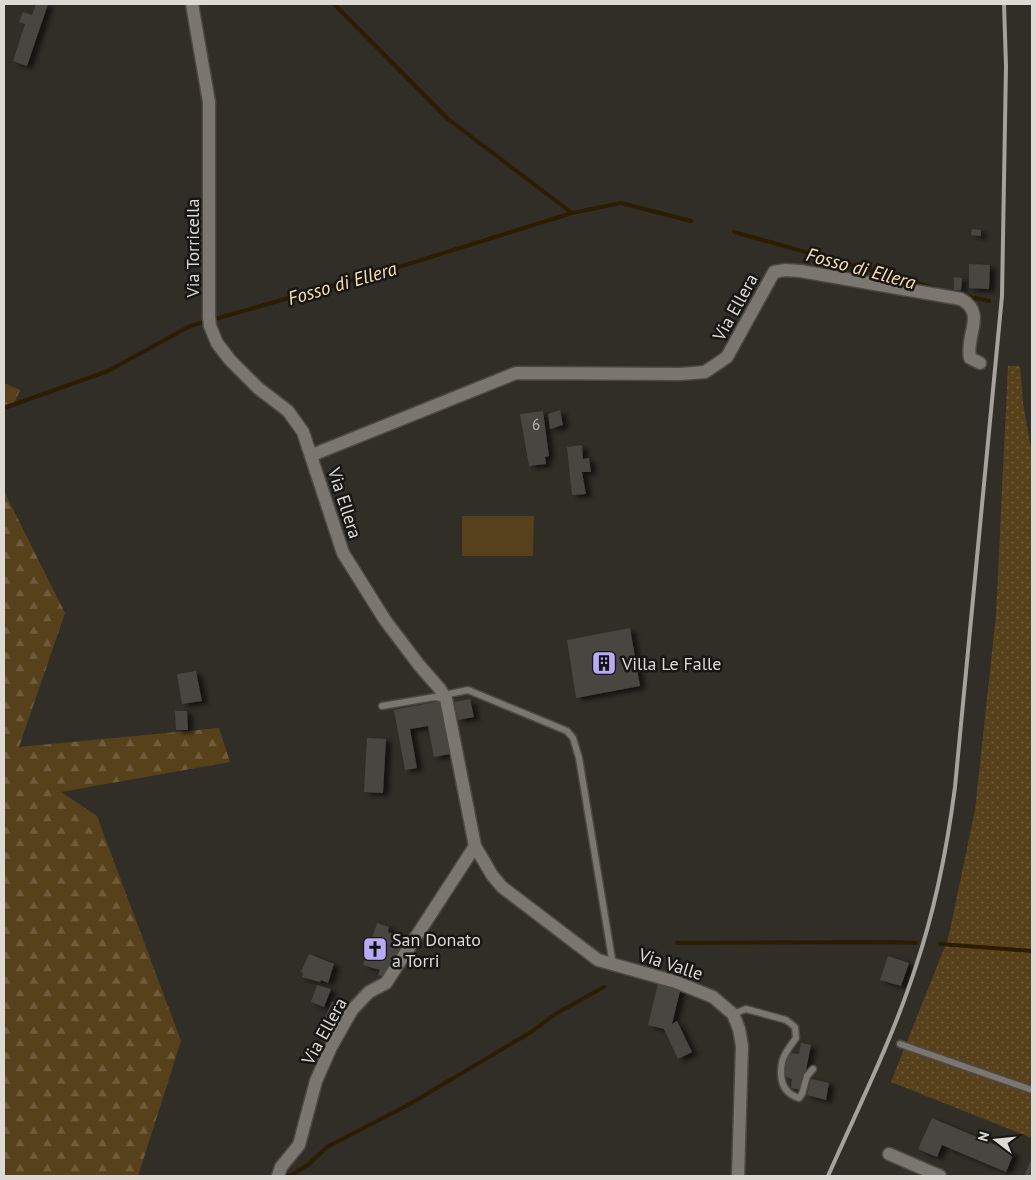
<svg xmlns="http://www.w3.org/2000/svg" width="1036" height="1180" font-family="'PT Sans',sans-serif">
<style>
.grass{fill:url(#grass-dots)}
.forest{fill:url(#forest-firs)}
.green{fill:#56411b}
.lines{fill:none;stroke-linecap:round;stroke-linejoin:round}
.stream{stroke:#2b1d01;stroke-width:4}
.building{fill:#49453f;filter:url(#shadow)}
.service-casing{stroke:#4c4943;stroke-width:9}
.minor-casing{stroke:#4c4943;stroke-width:15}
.service{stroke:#7b766f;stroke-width:6}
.minor{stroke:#7b766f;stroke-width:12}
.rail{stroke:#a5a29e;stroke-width:4}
.labels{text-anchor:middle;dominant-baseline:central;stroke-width:5;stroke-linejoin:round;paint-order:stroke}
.number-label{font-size:15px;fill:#b8b5b0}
.street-label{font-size:18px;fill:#dddad6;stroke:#181613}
.poi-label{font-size:18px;fill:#dddad6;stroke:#181613;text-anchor:start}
.water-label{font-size:19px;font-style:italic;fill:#fbe0b2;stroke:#181613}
</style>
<defs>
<pattern id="grass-dots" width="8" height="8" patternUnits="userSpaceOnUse" patternTransform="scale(1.25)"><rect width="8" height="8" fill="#56411b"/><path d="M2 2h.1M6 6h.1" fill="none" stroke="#6e5c3b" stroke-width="1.8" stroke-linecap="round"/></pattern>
<pattern id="forest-firs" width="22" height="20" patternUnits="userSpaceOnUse" patternTransform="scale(1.25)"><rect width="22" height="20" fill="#56411b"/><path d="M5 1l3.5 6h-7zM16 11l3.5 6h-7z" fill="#6e5c3b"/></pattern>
<filter id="shadow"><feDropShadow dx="5.5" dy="3" stdDeviation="2.5" flood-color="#0009"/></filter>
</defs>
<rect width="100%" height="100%" fill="#312e28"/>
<path class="grass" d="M1008,366h12l3,36 9,53v683l-141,-56 57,-143 27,-129 21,-195z"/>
<path class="forest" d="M4,383l16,7 -7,16 -9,-2z
M4,491l61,122 -46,134 200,-19 11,34 -169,30 36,24 84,225 -43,135h-134z"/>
<path class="green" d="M462,516h72l-1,40h-71z"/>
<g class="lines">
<path class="stream" d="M334,4l114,115 124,94
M734,232l200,56
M965,296l24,5
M4,408l104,-37 82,-45 212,-60 170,-53 49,-10 70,18
M677,943l212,-1 27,1
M940,944l92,7
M282,1176l10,-1 17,-11 18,-17 81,-42 123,-73 26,-19 47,-26"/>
</g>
<path class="building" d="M36,4h12l-21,62 -14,-5 12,-37 -6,-2 4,-10 9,3z
M972,229l9,1v6l-10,-1z
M969,264l21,1 -1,24 -20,-1z
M954,277l8,1 -1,12h-7z
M560,410l3,15 -13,4 -2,-15z
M543,411l6,45 -4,1 1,7 -17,2 -9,-52z
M582,445l1,14 6,-1 2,14h-9l4,22 -14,1 -5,-48z
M630,628l10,58 -64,12 -9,-58z
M196,671l6,30 -20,3 -5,-30z
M470,699l4,18 -16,3 -4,-18z
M440,701l10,53 -16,3 -6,-31 -18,3 7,39 -12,2 -11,-60z
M175,711h12l1,19h-12z
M367,738l19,1 -3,54 -19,-1z
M377,923l12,4 -1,5 19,7 -23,38 -6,-2 2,-5 -17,-5z
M309,954l25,10 -6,19 -7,-3 -1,2 -18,-5 1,-4 -2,-1z
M888,956l21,7 -8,23 -21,-6z
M659,980l22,7 -9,37 5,-3 15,31 -14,7 -14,-30 -16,-4z
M317,985l14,4 -7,18 -13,-5z
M332,1002l10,4 -12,24 -9,-3z
M801,1043l10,2 -9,45 -11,-2 1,-9 -5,-2 -2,-2 1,-7h-1l3,-15 11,1z
M811,1079l18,4 -3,17 -19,-5z
M932,1118l82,35 -8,19 -64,-27 -5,12 -19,-8z
M1031,1160l1,1v15h-8z"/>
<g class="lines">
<defs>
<path id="service" d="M444,695l24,-5 99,41 6,7 6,20 34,207
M382,706l53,-9 10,2
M733,1014l13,-5 40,11 9,7 1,11c-5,7 -12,15 -14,24 -3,17 0,31 17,36l3,-4 5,-18 6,-7
M900,1044l132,46"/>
<path id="minor" d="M192,4l17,98v215l1,9 7,17 13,17 28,28 30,23 15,21 40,121 42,67 34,45 21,24 6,10 29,147 17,29 10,12 96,73 78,22 37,15 20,17 6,15 3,17 -4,130
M312,455l204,-82 165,1 24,-2 22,-15 47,-85 11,-2 15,1 161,28c26,15 4,35 9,59l10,5
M889,1154l51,22
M278,1176l3,-9 18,-22 17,-64 15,-34 21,-37 17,-18 17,-9 89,-137"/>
</defs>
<use href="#service" class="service-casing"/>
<use href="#minor" class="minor-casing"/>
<use href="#service" class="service"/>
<use href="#minor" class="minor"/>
<path class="rail" d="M828,1176c30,-68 64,-136 87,-207 20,-59 32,-120 40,-182l47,-491 4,-230 -2,-62"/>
</g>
<defs>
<symbol id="building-square" viewBox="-11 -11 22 22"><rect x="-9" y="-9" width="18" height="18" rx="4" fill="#b7abf7" stroke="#181613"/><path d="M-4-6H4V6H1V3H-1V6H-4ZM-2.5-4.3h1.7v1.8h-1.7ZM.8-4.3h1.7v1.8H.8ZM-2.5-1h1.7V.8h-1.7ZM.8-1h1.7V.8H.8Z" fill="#111"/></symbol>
<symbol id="church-square" viewBox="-11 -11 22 22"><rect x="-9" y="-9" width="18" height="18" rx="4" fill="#b7abf7" stroke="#181613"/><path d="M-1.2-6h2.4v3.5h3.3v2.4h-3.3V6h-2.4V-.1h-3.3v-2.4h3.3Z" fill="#111"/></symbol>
</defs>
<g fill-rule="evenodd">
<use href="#building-square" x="590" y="649" width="28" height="28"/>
<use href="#church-square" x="361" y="935" width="28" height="28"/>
</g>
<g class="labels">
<g class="number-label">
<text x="536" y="424">6</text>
</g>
<g class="street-label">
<text transform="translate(192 248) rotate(-90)">Via Torricella</text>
<text transform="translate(735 307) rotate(-61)">Via Ellera</text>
<text transform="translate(345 503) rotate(72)">Via Ellera</text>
<text transform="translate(671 964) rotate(18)">Via Valle</text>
<text transform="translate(324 1031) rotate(-61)">Via Ellera</text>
</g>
<g class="poi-label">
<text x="622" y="663">Villa Le Falle</text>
<text x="392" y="939">San Donato<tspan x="392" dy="21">a Torri</tspan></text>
</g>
<g class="water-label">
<text transform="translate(861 268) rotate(15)">Fosso di Ellera</text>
<text transform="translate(342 283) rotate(-16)">Fosso di Ellera</text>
</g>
</g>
<rect width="1036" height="1180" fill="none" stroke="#dddad6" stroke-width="10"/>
<g transform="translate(996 1140) rotate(286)" stroke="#181613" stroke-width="4" paint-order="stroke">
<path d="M0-4L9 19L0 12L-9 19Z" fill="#dddad6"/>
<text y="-8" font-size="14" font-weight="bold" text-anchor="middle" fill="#dddad6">N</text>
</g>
</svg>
